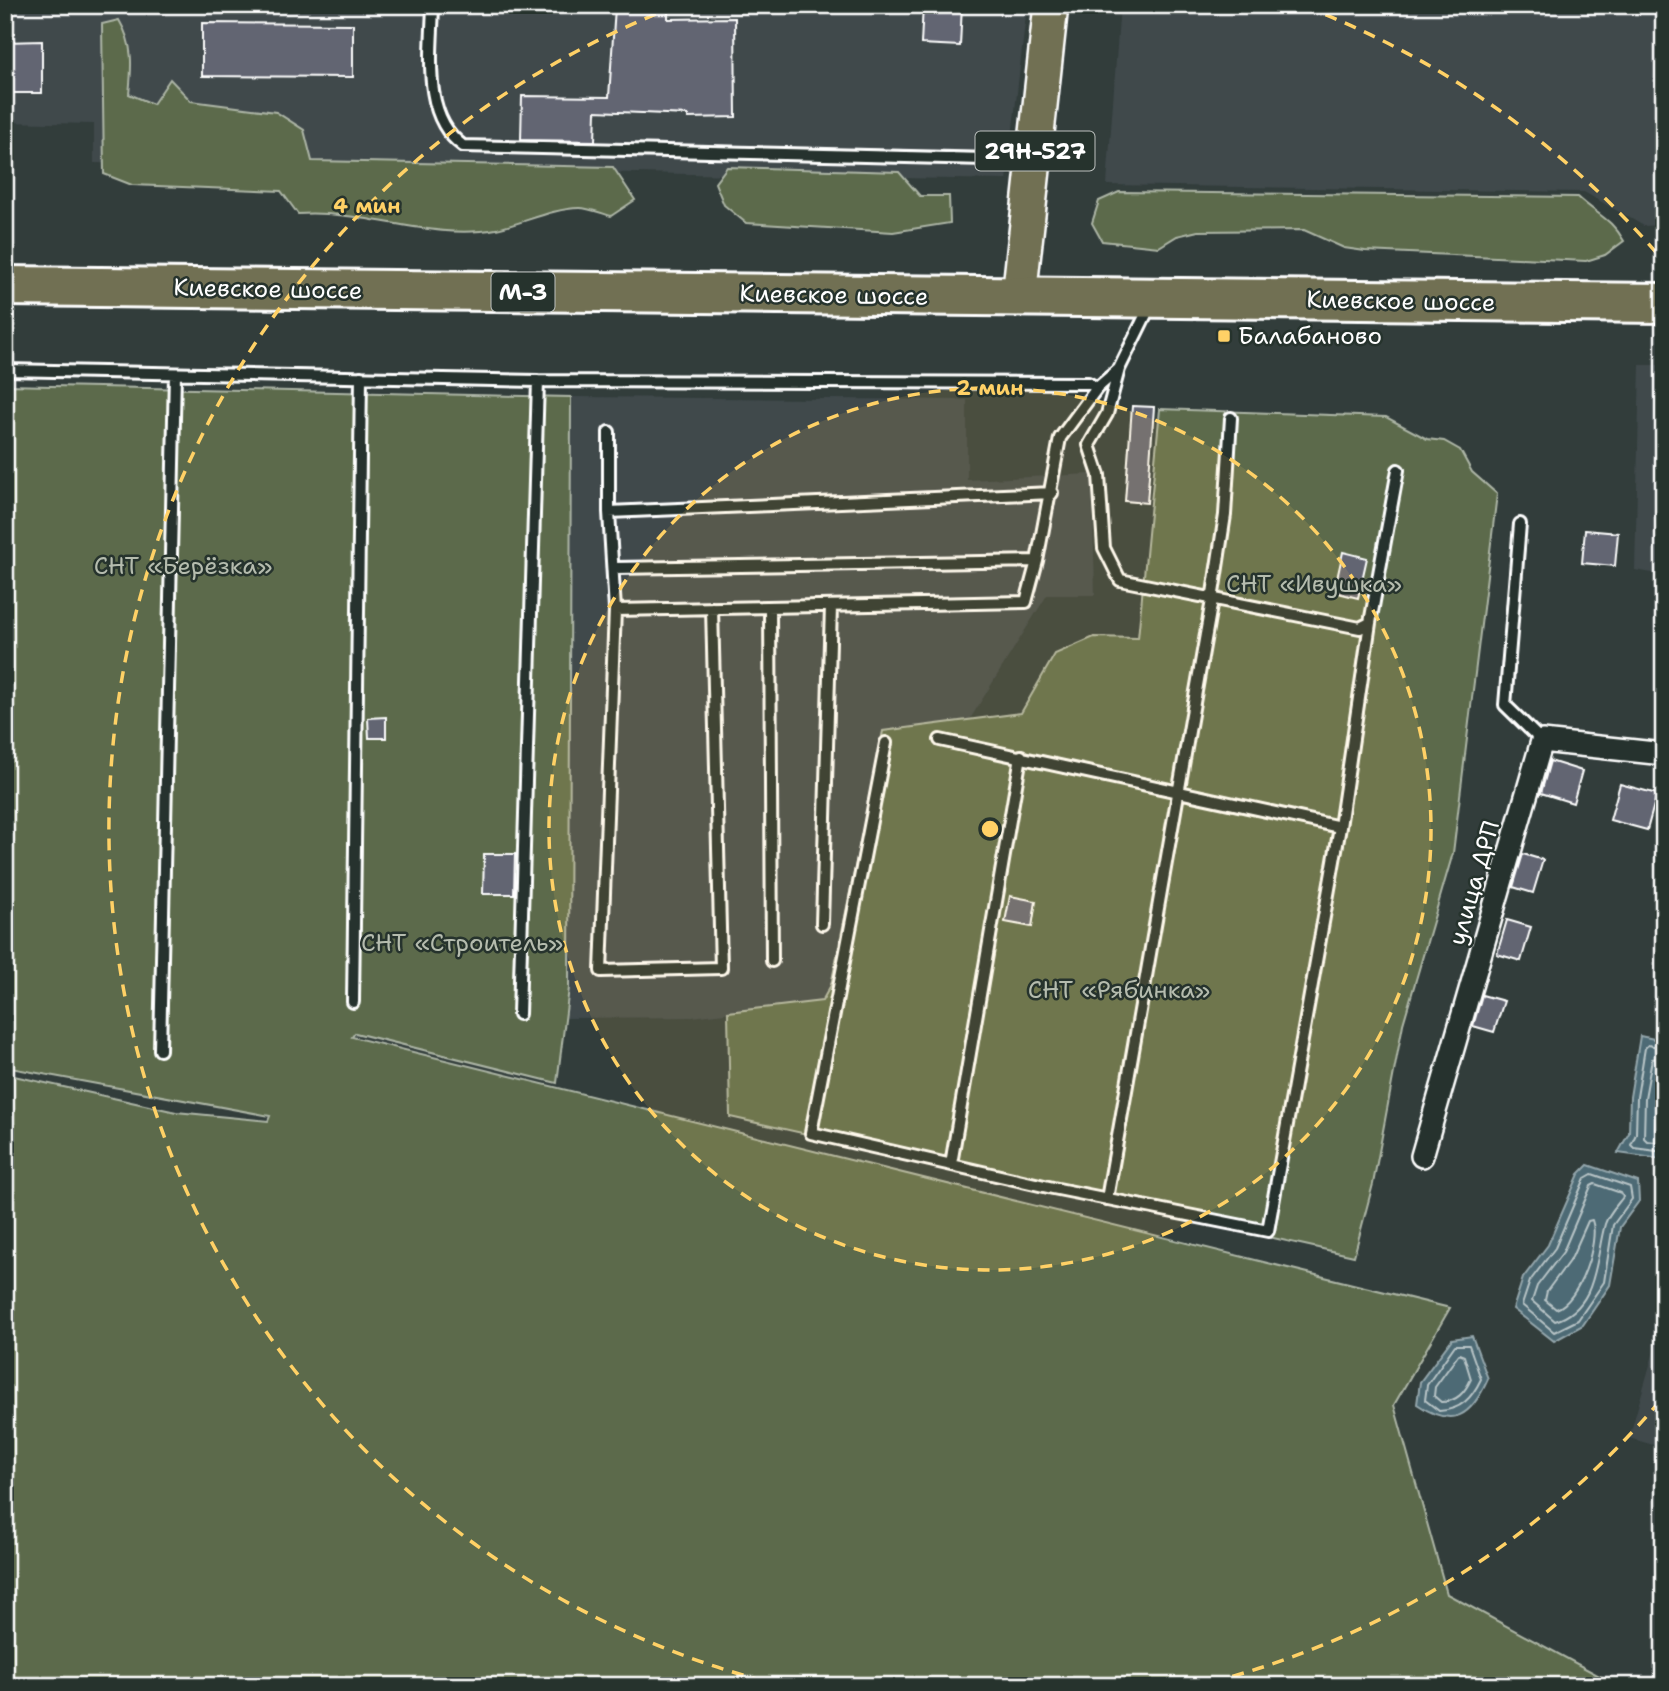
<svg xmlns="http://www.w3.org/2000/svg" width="1669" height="1691" font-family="'Shantell Sans',sans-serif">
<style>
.built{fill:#40494c}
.green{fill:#5b6b4c;stroke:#adb5a6;stroke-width:2}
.water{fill:#4d6b74;stroke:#94a6ac;stroke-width:2}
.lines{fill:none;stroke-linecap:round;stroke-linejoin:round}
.shore{stroke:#b8c4c7;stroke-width:2}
.building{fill:#626572;stroke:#fff;stroke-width:2}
.lane-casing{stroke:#fff;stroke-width:16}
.street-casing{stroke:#fff;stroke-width:26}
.primary-casing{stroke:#fff;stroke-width:38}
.highway-casing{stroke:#fff;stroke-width:44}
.lane{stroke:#26332d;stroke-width:10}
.street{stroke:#26332d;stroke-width:21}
.primary{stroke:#716f52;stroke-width:33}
.highway{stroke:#716f52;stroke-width:38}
.ring{fill:none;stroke:#ffd166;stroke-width:3.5;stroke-dasharray:12 9}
.poi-dot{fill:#ffd166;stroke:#26332d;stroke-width:2.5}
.labels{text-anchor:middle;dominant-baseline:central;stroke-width:5;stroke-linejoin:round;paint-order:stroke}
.shield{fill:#26332d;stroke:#bec2c0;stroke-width:2}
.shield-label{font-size:23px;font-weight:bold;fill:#fff}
.street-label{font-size:24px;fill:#fff;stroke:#26332d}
.poi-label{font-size:24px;fill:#fff;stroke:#26332d;text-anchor:start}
.park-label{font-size:24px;fill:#b5bcae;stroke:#26332d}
.centre{fill:#ffd166;stroke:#26332d;stroke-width:3.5}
.ring-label{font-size:21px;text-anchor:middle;font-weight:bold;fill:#ffd166;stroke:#26332d;stroke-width:5;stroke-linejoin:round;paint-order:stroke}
</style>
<rect width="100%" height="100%" fill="#323d3b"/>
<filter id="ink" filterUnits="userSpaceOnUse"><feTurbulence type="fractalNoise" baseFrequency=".0143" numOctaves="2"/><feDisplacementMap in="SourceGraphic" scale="14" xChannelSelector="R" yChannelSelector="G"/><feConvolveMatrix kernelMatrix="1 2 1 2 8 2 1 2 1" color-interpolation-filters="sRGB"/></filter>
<g filter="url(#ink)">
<path class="built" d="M5,5h1022l-20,175 -913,-17v-39l-89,-2z
M1120,5h544v220l-20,1 -60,-34 -477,-7z
M1640,365h24v210l-29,-5z
M571,397l396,3v80l125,-6 3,121h-48l-77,124 -87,13 -52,253 -9,16 -130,16 -128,1 5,-30z
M1664,1316v132l-35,-10z"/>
<path class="green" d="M119,20c15,25 13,47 10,74l24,10 17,-25 21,22 85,11 28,18 8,31 301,6 22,33 -24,16c-10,-3 -22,-8 -32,-8 -25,0 -58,16 -83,21 -66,12 -133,-20 -198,-15l-17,-23 -149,-6 -28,-11 -2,-150z
M727,167l172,5 21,24h29l1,27 -57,9 -147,-9 -22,-18 -9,-22z
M1119,192l459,5c18,17 34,22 46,44l-19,14 -19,6 -221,-10 -21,-3 -40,-18 -106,1 -21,5 -18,11 -57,-6 -10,-18 7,-22z
M5,385l566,12 -2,591 -12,95 -202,-50 -3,4 1098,271 -56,97 53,189 171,92h-1613v-612l171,38 92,9 2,-5 -265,-49z
M1160,409l226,8 41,22 17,2 16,9 12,22 25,22 -44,359 -50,171 -30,160 -19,72 -624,-139 -2,-105 94,-11 9,-16 52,-254 138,-18 34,-59 39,-17 44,1z"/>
<path class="water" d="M1640,1036l24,5v111l-3,7 -43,-6 11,-20 1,-36z
M1588,1165l50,17 1,19 -19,26 -10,58 -27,40 -29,16 -41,-32 10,-31 25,-33 31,-71z
M1472,1336l16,43c-17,38 -35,50 -71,25l3,-22 32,-43z"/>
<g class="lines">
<path class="shore" d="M1664,1048l-16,-3 -3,3 -8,49 -1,37 -5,11 3,3 30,4
M1664,1057l-12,2 -7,39 -1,40 3,3 17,2
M1664,1067l-4,3 -5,59 9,4
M1592,1174l38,13 2,12 -19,26 -9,57 -26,38 -24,12 -32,-27 8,-24 25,-33 30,-70z
M1595,1184l26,9 2,4c-6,8 -15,17 -18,27 -10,35 -7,84 -50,97l-23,-20 5,-15 26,-34 28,-66z
M1592,1220c8,21 -13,82 -36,89l-11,-9 2,-9 25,-34 16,-36z
M1455,1345h14l12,34c-9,19 -20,31 -42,32l-14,-11 2,-15z
M1459,1354l5,2 7,23c-6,13 -14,23 -30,23l-7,-6 1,-9z"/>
</g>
<path class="building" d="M923,5h39l-2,41 -39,-2z
M615,7l53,4v8l67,-1 1,99 -48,1v-3l-92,-4 -1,30 -74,-1 1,-44 87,1z
M202,23l151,1v53l-151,-1z
M42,41v52h-37v-51z
M1132,406l22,1 -7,96 -22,-2z
M1585,530l33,3 -3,33 -33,-3z
M1343,552l24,6 -9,40 -24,-6z
M386,717v21h-17l-1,-20z
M1550,761l32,10 -9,32 -32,-10z
M1620,784l37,10 -10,36 -37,-10z
M484,854h31l-1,40h-31z
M1523,854l20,6 -10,33 -20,-6z
M1010,896l26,5 -4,26 -27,-5z
M1507,920l24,7 -10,34 -24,-7z
M1482,995l22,6 -10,31 -21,-6z"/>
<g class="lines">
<defs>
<path id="lane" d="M433,5c-1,46 -12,111 30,141l568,14
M1119,369l-12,45 -18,31 10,30 5,73 16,32 240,48 10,-5 28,-153
M5,370l533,11 -19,633
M538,381l550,2 9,5
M609,432v80l6,98 -14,361 120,-3 -9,-360
M609,512l443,-19
M1520,524l-15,181 37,36
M614,568l423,-7 23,-123 37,-50 22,-19 32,-65
M770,607l2,354
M615,610l411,-8 11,-41
M940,740l400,87
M886,743l-75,390 242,55 215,43 72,-404 30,-204
M822,924l9,-318
M353,1002l8,-625
M160,1050l15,-676
M951,1164l70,-408
M1107,1199l105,-599 13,-85 6,-97"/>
<path id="street" d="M1422,1156l120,-415 122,13"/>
<path id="primary" d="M1019,297l32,-292"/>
<path id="highway" d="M5,286l1659,17"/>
</defs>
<use href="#lane" class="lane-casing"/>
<use href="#street" class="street-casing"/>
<use href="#primary" class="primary-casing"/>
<use href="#highway" class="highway-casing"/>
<use href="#lane" class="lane"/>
<use href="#street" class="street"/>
<use href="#primary" class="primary"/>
<use href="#highway" class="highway"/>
</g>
</g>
<circle cx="990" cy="829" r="441" fill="#ffd166" fill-opacity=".12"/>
<g class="ring">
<circle cx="990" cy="829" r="441"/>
<path d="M1660 1401A881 881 0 0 1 1196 1686M784 1686A881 881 0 0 1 674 7M1306 7A881 881 0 0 1 1660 257"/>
</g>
<rect class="poi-dot" x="1217" y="329" width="14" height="14" rx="3.5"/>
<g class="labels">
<g class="shield">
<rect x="975.5" y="131.5" width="119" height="39" rx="5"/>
<rect x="491.5" y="272.5" width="63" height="39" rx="5"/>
</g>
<g class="shield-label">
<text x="1035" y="151">29Н-527</text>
<text x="523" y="292">М-3</text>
</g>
<g class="street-label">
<text transform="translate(268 289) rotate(1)">Киевское шоссе</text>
<text transform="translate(834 295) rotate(1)">Киевское шоссе</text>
<text transform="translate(1401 301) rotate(1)">Киевское шоссе</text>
<text transform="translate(1474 883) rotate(-74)">улица ДРП</text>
</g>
<g class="poi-label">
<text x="1238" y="336">Балабаново</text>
</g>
<g class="park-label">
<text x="183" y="566">СНТ «Берёзка»</text>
<text x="1314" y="584">СНТ «Ивушка»</text>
<text x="462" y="943">СНТ «Строитель»</text>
<text x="1119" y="990">СНТ «Рябинка»</text>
</g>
</g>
<circle cx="990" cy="829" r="10" class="centre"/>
<g class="ring-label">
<text x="367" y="213">4 мин</text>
<text x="990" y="395">2 мин</text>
</g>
<rect width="1669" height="1691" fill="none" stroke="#26332d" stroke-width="28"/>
<rect x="14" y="14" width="1641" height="1663" fill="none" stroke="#fff" stroke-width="2.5" filter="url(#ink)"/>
</svg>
